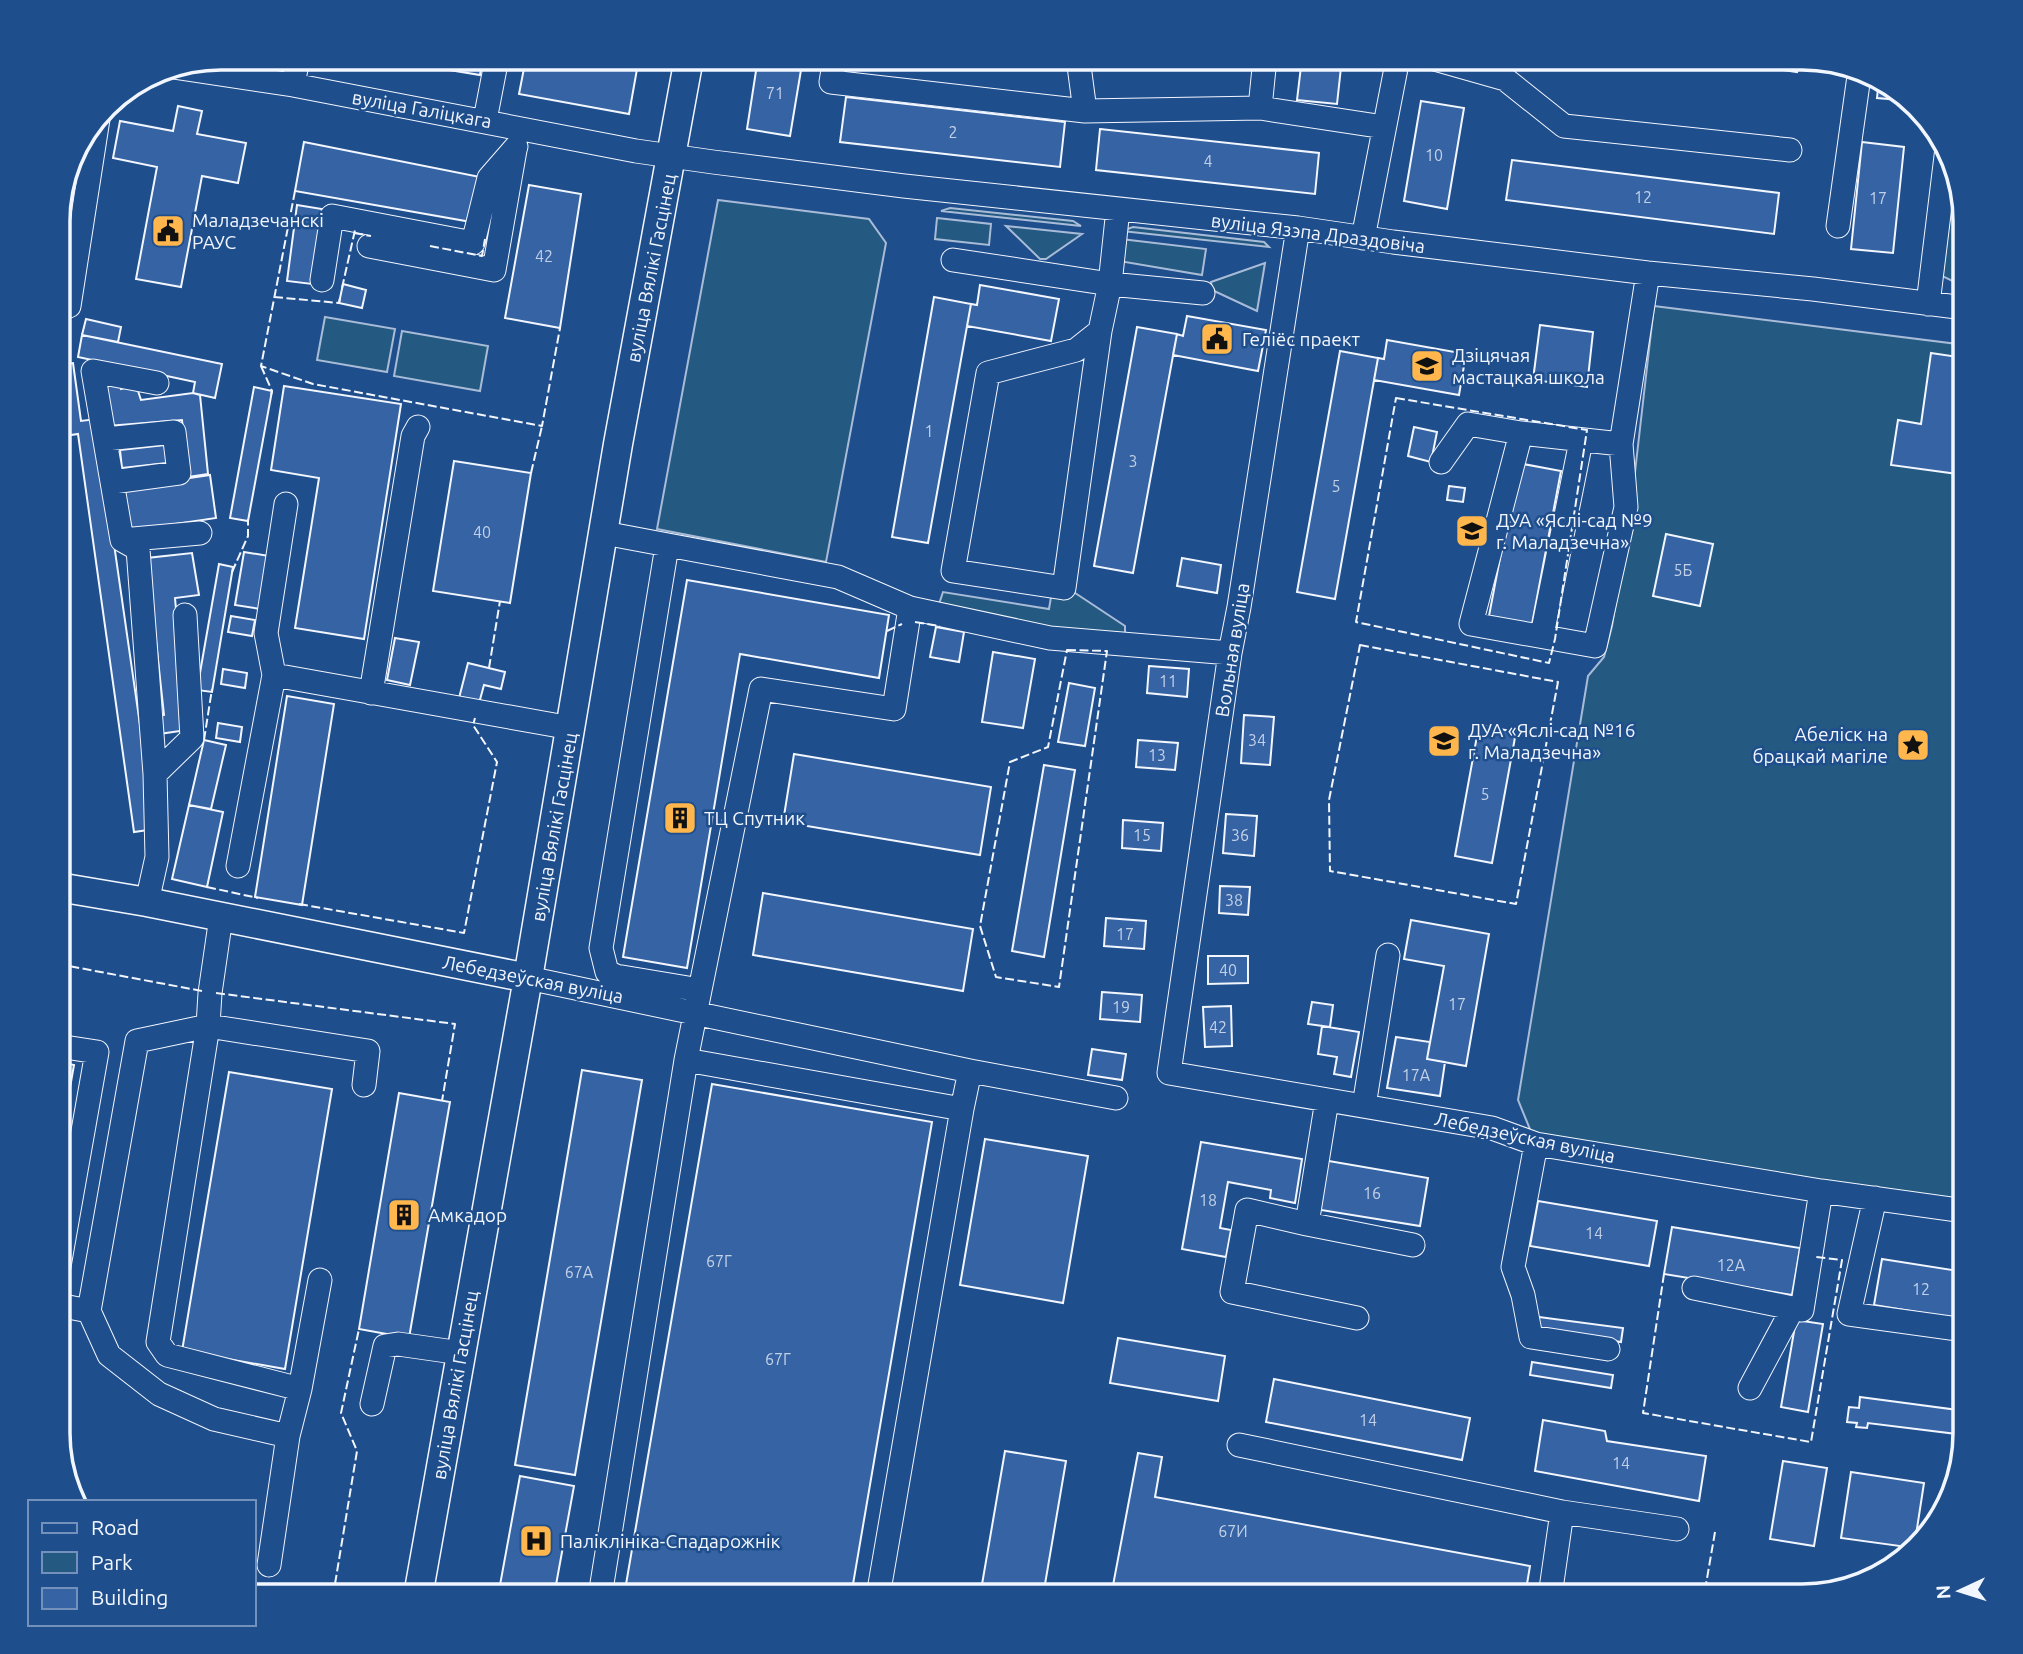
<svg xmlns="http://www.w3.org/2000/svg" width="2023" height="1654" font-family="Ubuntu,sans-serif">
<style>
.green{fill:#245a82;stroke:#a8bbd7;stroke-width:2}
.building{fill:#3563a3;stroke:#f2f6ff;stroke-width:2}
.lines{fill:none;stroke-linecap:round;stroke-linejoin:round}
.minor-casing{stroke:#f2f6ff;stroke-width:25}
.major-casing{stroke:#f2f6ff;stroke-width:31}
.minor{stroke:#1f4e8c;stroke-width:23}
.major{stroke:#1f4e8c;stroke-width:28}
.fence{stroke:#f2f6ff;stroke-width:2;stroke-dasharray:9 3.5;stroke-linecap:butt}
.labels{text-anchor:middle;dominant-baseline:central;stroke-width:5;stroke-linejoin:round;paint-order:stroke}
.number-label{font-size:16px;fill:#c3d1e8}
.street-label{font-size:19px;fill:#f2f6ff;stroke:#1f4e8c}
.poi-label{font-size:19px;fill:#f2f6ff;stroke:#1f4e8c;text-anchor:start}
.rim{fill:none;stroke:#f2f6ff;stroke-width:3.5}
</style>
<rect width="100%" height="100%" fill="#1f4e8c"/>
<path class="green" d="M1955,178l10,43v66l-23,-11z
M718,200l151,19 17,24 -60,319 -169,-33z
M950,208l123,13 8,5 -140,-15z
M937,218l54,6 -2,21 -54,-6z
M1006,226l76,8 -36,25h-6z
M1133,227l131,15 5,5 -147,-16z
M1121,239l85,10 -4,26 -83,-14z
M1265,263l-8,48 -45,-21 -1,-8z
M1654,306l311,39v866l-429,-67 -18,-44 70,-424 16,-19 8,-31 19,-119z
M325,317l70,12 -8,43 -70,-12z
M402,331l86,15 -8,45 -86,-15z
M1054,579l71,47v9l-69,-1 -117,-30 4,-12 106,17z"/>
<path class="building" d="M377,58h106l-3,17z
M526,58h113l-10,56 -110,-20z
M758,58h45l-13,78 -43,-7z
M1302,58h40l-5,46 -40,-4z
M1697,58h102l-2,14z
M1879,79l30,19 3,3 -35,-3z
M846,97l219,25 -5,45 -220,-25z
M1421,101l43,7 -17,101 -43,-8z
M178,106l24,5 -5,23 49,9 -8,40 -36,-7 -21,111 -45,-8 21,-112 -44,-9 7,-37 53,10z
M1100,129l219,24 -4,41 -219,-24z
M304,142l181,36 -8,45 -182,-32z
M1862,142l42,5 -11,106 -42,-4z
M1512,160l267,33 -5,41 -268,-34z
M529,185l52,9 -21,134 -55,-10z
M297,205l25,4 -10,75 -25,-3z
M58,260l13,2 -8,52 -5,-1z
M343,284l23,6 -4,18 -23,-5z
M980,285l79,14 -8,42 -84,-15 4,-22 6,1z
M934,297l37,7 -43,239 -36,-6z
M1187,316l79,14 -8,41 -85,-16 4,-21 6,2z
M86,319l35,8 -3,15 -36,-7z
M1540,325l53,7 -6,55 -54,-7z
M1137,327l40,7 -44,239 -39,-7z
M82,335l140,29 -7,34 -22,-5 2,-11 -117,-25z
M1387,340l79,14 -7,41 -85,-15 4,-22 6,1z
M1340,351l38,7 -43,241 -38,-7z
M1931,353l34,5v117l-74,-10 7,-45 23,4z
M73,363l8,58 15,-2 59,410 -21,3 -56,-398 -20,3v-72z
M120,384l1,5 15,-4 5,15 52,-7 7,2 8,79 -20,3 -6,-57 -75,6 -4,-40z
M284,386l117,18 -37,235 -69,-11 24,-150 -48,-8z
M254,387l18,4 -24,130 -18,-3z
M1414,427l23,5 -6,30 -23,-6z
M165,445l2,18 -45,5 -2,-18z
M454,461l77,12 -21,130 -77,-12z
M1518,463l43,8 -29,153 -43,-8z
M210,475l6,43 -88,13 -6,-43z
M1449,486l16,2 -2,14 -16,-2z
M1666,534l47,10 -13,62 -47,-10z
M244,552l25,4 -9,53 -25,-4z
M192,553l7,42 -24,3 12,132 -28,4 -3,-18 8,-1 -17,-157z
M1182,558l39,7 -4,28 -40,-7z
M219,564l14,3 -21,125 -15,-2z
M687,580l202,35 -10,63 -139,-24 -53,314 -64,-11z
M231,616l24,4 -3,16 -24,-4z
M936,627l28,5 -5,30 -29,-5z
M395,638l24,4 -9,43 -23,-5z
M993,652l42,7 -12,69 -41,-6z
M468,663l37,9 -4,17 -17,-4 -6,22 -20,-5z
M1149,666l40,3 -2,28 -40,-4z
M223,669l24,4 -2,15 -24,-4z
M1069,683l26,5 -10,58 -27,-4z
M287,696l47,8 -32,201 -47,-8z
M1244,715l30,2 -4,48 -29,-2z
M218,723l24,4 -2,15 -24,-4z
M1479,725l37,7 -24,131 -37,-7z
M204,740l22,5 -15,64 -22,-4z
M1138,740l40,3 -3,27 -39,-3z
M794,754l197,33 -11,68 -197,-33z
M1044,765l31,5 -31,187 -32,-6z
M189,805l34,7 -16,75 -35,-8z
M1226,814l31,2 -3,40 -31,-3z
M1123,820l40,3 -2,28 -39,-3z
M1220,886l30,1 -2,28 -29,-2z
M763,893l210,36 -10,62 -210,-36z
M1106,918l40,3 -2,28 -40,-3z
M1411,920l78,14 -23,132 -39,-7 17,-93 -40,-7z
M1208,956h40v27l-40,1z
M1102,992l40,3 -2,27 -40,-3z
M1312,1002l21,3 -3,22 -22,-3z
M1231,1006l1,40 -27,1 -2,-40z
M1322,1026l37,6 -8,45 -17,-3 3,-17 -19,-3z
M1396,1037l34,5 -3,17 18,3 -5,34 -53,-8z
M1092,1049l34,5 -4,26 -34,-5z
M58,1062l16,3 -16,90z
M582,1070l60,10 -67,395 -60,-10z
M229,1072l103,17 -47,280 -103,-18z
M712,1084l220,38 -81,474h-227z
M399,1093l51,9 -41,236 -50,-9z
M985,1139l103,17 -25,147 -103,-18z
M1201,1142l101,17 -7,44 -25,-5 1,-8 -43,-8 -8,46 11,2 -5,27 -44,-8z
M1323,1160l105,18 -8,48 -105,-17z
M1538,1201l119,20 -8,45 -119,-20z
M1672,1227l128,21 -8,47 -128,-21z
M1882,1259l83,13v48l-91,-15z
M1539,1317l84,11 -2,14 -84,-12z
M1796,1320l27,4 -15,88 -27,-5z
M1118,1338l107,18 -7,45 -108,-18z
M1532,1362l81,13 -2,13 -81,-13z
M1274,1379l196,39 -8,42 -196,-38z
M1860,1397l105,14v24l-97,-12 -1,5 -11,-1 1,-4 -10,-1 2,-15 10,1z
M1543,1420l62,11 2,10 99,15 -7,45 -164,-30z
M1005,1451l61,10 -23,135h-63z
M1138,1453l24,4 -7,40 375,69 -5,30h-414z
M1783,1461l44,7 -13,78 -44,-7z
M1851,1472l73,11 -10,65 -73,-10z
M520,1476l54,10 -20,110h-56z"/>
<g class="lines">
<defs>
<path id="minor" d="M835,58l-4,24 254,29 175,-3 5,-50
M1078,58l7,53
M1431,58l74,21 59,47 226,24
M173,67l120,18 343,66 77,11 191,24 394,42 95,14 255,31 165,16 152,19
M293,85l5,-27
M1260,108l124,19
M485,120l12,-62
M1838,226l22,-157
M1298,228l-59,379 -9,46 -61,420 323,55 44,16 285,47 144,20
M1363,238l35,-180
M369,246l125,24 21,-120
M953,260l157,24 93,9
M322,280l10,-64 141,27 16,-65 27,-31
M1928,304l19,-156
M69,306l29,-187
M1100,331l-36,257 -111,-17 35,-198 88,-23 24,-19 10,-47 8,-75
M106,439l68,-7 5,41 -66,9
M1621,444l-100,-11 -50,191 124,22 31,-139 -5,-63 27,-171
M1441,462l27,-38 53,9
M604,533l234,44 72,31 140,30 180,15
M122,540l78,-7
M667,546l-66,402 6,24 9,4 84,14 -14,70 276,49 -84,487
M1542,635l39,-194
M274,675l-8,-42 20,-129
M371,693l42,-257 5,-9
M155,774l37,-36 -7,-123
M238,866l36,-191 297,53
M147,902l10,-45 -2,-83 -17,-225 -16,-9 -29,-169 64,12
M528,978l442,93 -8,38
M700,990l61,-301 133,20 16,-101
M970,1071l146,27
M1327,1100l-20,124 -60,-14 -15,82 125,26
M1364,1106l24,-151
M1536,1144l-23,123 10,28 8,42 77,12
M1875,1198l-26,116 116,16
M1307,1224l106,21
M58,1272l39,-220 -39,-6
M320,1280l-20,109 -133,-34 -9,-13 50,-316 160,25 -4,34
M1694,1288l108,22 19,-119
M58,1305l31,6 20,44 50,39 55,25 74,17 -19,129
M89,1311l48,-270 71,-15 2,-33 11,-76
M1750,1388l43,-80
M372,1404l13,-58 13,-2 63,9
M288,1436l12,-47
M1239,1445l323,67
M600,1596l86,-536
M1550,1596l12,-84 115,17"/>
<path id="major" d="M58,887l89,15 381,76
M418,1596l110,-618 90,-534 71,-386"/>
</defs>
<use href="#minor" class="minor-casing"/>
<use href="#major" class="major-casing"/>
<use href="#minor" class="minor"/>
<use href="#major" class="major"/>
<path class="fence" d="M295,191l-34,175 52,18 229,42 18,-98
M354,233l17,3
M430,246l52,10 3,-17
M342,288l13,-58
M274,297l65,6 1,-5
M261,366l11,25 -1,4
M1396,398l191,32 -32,209 -6,24 -193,-41z
M531,473l11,-47
M232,572l16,-36v-17
M915,622l25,4
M887,631l15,-7
M1360,645l198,37 -42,222 -186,-33 -1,-71z
M1067,650l40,1 -48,336 -63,-10 -16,-51 30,-164 38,-15z
M489,668l11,-67
M204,740l8,-51
M207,887l51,11
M299,904l165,29 33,-171 -24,-37 2,-7
M58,964l144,27
M216,993l239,31 -13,77
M1664,1274l-21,139 168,29 31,-182 -26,-3
M1715,1532l-10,58 43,6
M333,1596l24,-145 -16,-38 18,-84"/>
</g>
<defs>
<symbol id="civic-square" viewBox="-11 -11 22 22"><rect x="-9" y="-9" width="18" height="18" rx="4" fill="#ffb74d" stroke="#1f4e8c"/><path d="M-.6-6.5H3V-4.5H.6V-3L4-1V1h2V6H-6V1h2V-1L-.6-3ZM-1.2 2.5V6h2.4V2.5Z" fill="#111"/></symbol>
<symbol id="school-square" viewBox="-11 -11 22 22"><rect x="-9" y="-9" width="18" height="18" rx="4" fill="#ffb74d" stroke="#1f4e8c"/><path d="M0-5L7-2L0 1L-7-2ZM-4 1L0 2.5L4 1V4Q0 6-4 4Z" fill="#111"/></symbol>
<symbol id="sight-square" viewBox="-11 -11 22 22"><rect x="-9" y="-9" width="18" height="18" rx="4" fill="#ffb74d" stroke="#1f4e8c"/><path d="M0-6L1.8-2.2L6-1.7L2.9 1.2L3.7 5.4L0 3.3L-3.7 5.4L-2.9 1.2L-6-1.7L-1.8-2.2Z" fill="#111"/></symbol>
<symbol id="building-square" viewBox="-11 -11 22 22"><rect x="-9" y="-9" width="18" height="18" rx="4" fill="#ffb74d" stroke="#1f4e8c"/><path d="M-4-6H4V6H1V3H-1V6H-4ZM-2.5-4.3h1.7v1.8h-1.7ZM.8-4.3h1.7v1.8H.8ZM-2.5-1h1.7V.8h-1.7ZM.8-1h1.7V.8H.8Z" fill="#111"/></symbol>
<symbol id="hospital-square" viewBox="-11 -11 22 22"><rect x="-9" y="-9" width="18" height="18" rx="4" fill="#ffb74d" stroke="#1f4e8c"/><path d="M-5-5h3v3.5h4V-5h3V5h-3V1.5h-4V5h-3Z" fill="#111"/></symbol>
</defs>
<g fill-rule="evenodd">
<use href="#civic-square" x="149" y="212" width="38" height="38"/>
<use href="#civic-square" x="1198" y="320" width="38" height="38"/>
<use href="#school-square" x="1408" y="347" width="38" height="38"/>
<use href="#school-square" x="1453" y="512" width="38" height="38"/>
<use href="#school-square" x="1425" y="722" width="38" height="38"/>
<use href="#sight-square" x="1894" y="726" width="38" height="38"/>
<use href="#building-square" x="661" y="799" width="38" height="38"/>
<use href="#building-square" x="385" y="1196" width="38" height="38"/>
<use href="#hospital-square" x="517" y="1522" width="38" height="38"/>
</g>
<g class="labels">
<g class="number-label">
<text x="775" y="93">71</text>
<text x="953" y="132">2</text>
<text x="1434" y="155">10</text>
<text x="1208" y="161">4</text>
<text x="1643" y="197">12</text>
<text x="1878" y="198">17</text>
<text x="544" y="256">42</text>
<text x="929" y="431">1</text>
<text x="1133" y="461">3</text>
<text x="1336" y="486">5</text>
<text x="482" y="532">40</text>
<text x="1683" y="570">5Б</text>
<text x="1168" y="681">11</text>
<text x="1257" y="740">34</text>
<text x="1157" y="755">13</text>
<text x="1485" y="794">5</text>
<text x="1142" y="835">15</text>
<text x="1240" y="835">36</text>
<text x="1234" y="900">38</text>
<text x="1125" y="934">17</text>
<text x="1228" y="970">40</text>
<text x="1457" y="1004">17</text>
<text x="1121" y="1007">19</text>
<text x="1218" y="1027">42</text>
<text x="1416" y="1075">17А</text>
<text x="1372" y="1193">16</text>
<text x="1208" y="1200">18</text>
<text x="1594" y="1233">14</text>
<text x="719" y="1261">67Г</text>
<text x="1731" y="1265">12А</text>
<text x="579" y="1272">67А</text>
<text x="1921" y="1289">12</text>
<text x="778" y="1359">67Г</text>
<text x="1368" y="1420">14</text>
<text x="1621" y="1463">14</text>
<text x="1233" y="1531">67И</text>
</g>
<g class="street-label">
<text transform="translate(422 109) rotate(10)">вуліца Галіцкага</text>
<text transform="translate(1318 233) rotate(7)">вуліца Язэпа Драздовіча</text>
<text transform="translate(651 268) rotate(-79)">вуліца Вялікі Гасцінец</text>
<text transform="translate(1232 650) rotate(-81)">Вольная вуліца</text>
<text transform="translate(554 827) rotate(-80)">вуліца Вялікі Гасцінец</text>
<text transform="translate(533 979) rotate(11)">Лебедзеўская вуліца</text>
<text transform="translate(1525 1137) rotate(12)">Лебедзеўская вуліца</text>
<text transform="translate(455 1385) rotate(-80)">вуліца Вялікі Гасцінец</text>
</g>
<g class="poi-label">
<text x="192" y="220">Маладзечанскі<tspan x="192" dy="22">РАУС</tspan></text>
<text x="1242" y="339">Геліёс праект</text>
<text x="1452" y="355">Дзіцячая<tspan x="1452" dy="22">мастацкая школа</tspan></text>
<text x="1496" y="520">ДУА «Яслі-сад №9<tspan x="1496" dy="22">г. Маладзечна»</tspan></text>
<text x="1468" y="730">ДУА «Яслі-сад №16<tspan x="1468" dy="22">г. Маладзечна»</tspan></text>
<text x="1888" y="734" text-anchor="end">Абеліск на<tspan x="1888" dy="22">брацкай магіле</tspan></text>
<text x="704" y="818">ТЦ Спутник</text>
<text x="428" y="1215">Амкадор</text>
<text x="560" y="1541">Паліклініка-Спадарожнік</text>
</g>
</g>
<path d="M0 0H2023V1654H0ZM221 70H1802A151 151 0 0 1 1953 221V1433A151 151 0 0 1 1802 1584H221A151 151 0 0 1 70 1433V221A151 151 0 0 1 221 70Z" fill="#1f4e8c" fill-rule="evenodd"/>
<path class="rim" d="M221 70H1802A151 151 0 0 1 1953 221V1433A151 151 0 0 1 1802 1584H221A151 151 0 0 1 70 1433V221A151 151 0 0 1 221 70Z"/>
<rect x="28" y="1500" width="228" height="126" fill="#1f4e8c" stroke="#7391ba" stroke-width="2"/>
<rect x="42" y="1523" width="35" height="10" fill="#1f4e8c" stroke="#7391ba" stroke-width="2"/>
<text x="91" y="1535" font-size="21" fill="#f2f6ff">Road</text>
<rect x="42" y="1552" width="35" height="21" fill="#245a82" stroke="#7391ba" stroke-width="2"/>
<text x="91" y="1570" font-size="21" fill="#f2f6ff">Park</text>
<rect x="42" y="1588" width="35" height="21" fill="#3563a3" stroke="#7391ba" stroke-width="2"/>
<text x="91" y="1605" font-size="21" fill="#f2f6ff">Building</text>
<g transform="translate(1960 1591) rotate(266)" stroke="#1f4e8c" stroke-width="5" paint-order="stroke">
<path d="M0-5L12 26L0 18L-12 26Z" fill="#f2f6ff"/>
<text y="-10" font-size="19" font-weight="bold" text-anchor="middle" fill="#f2f6ff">N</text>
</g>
</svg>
